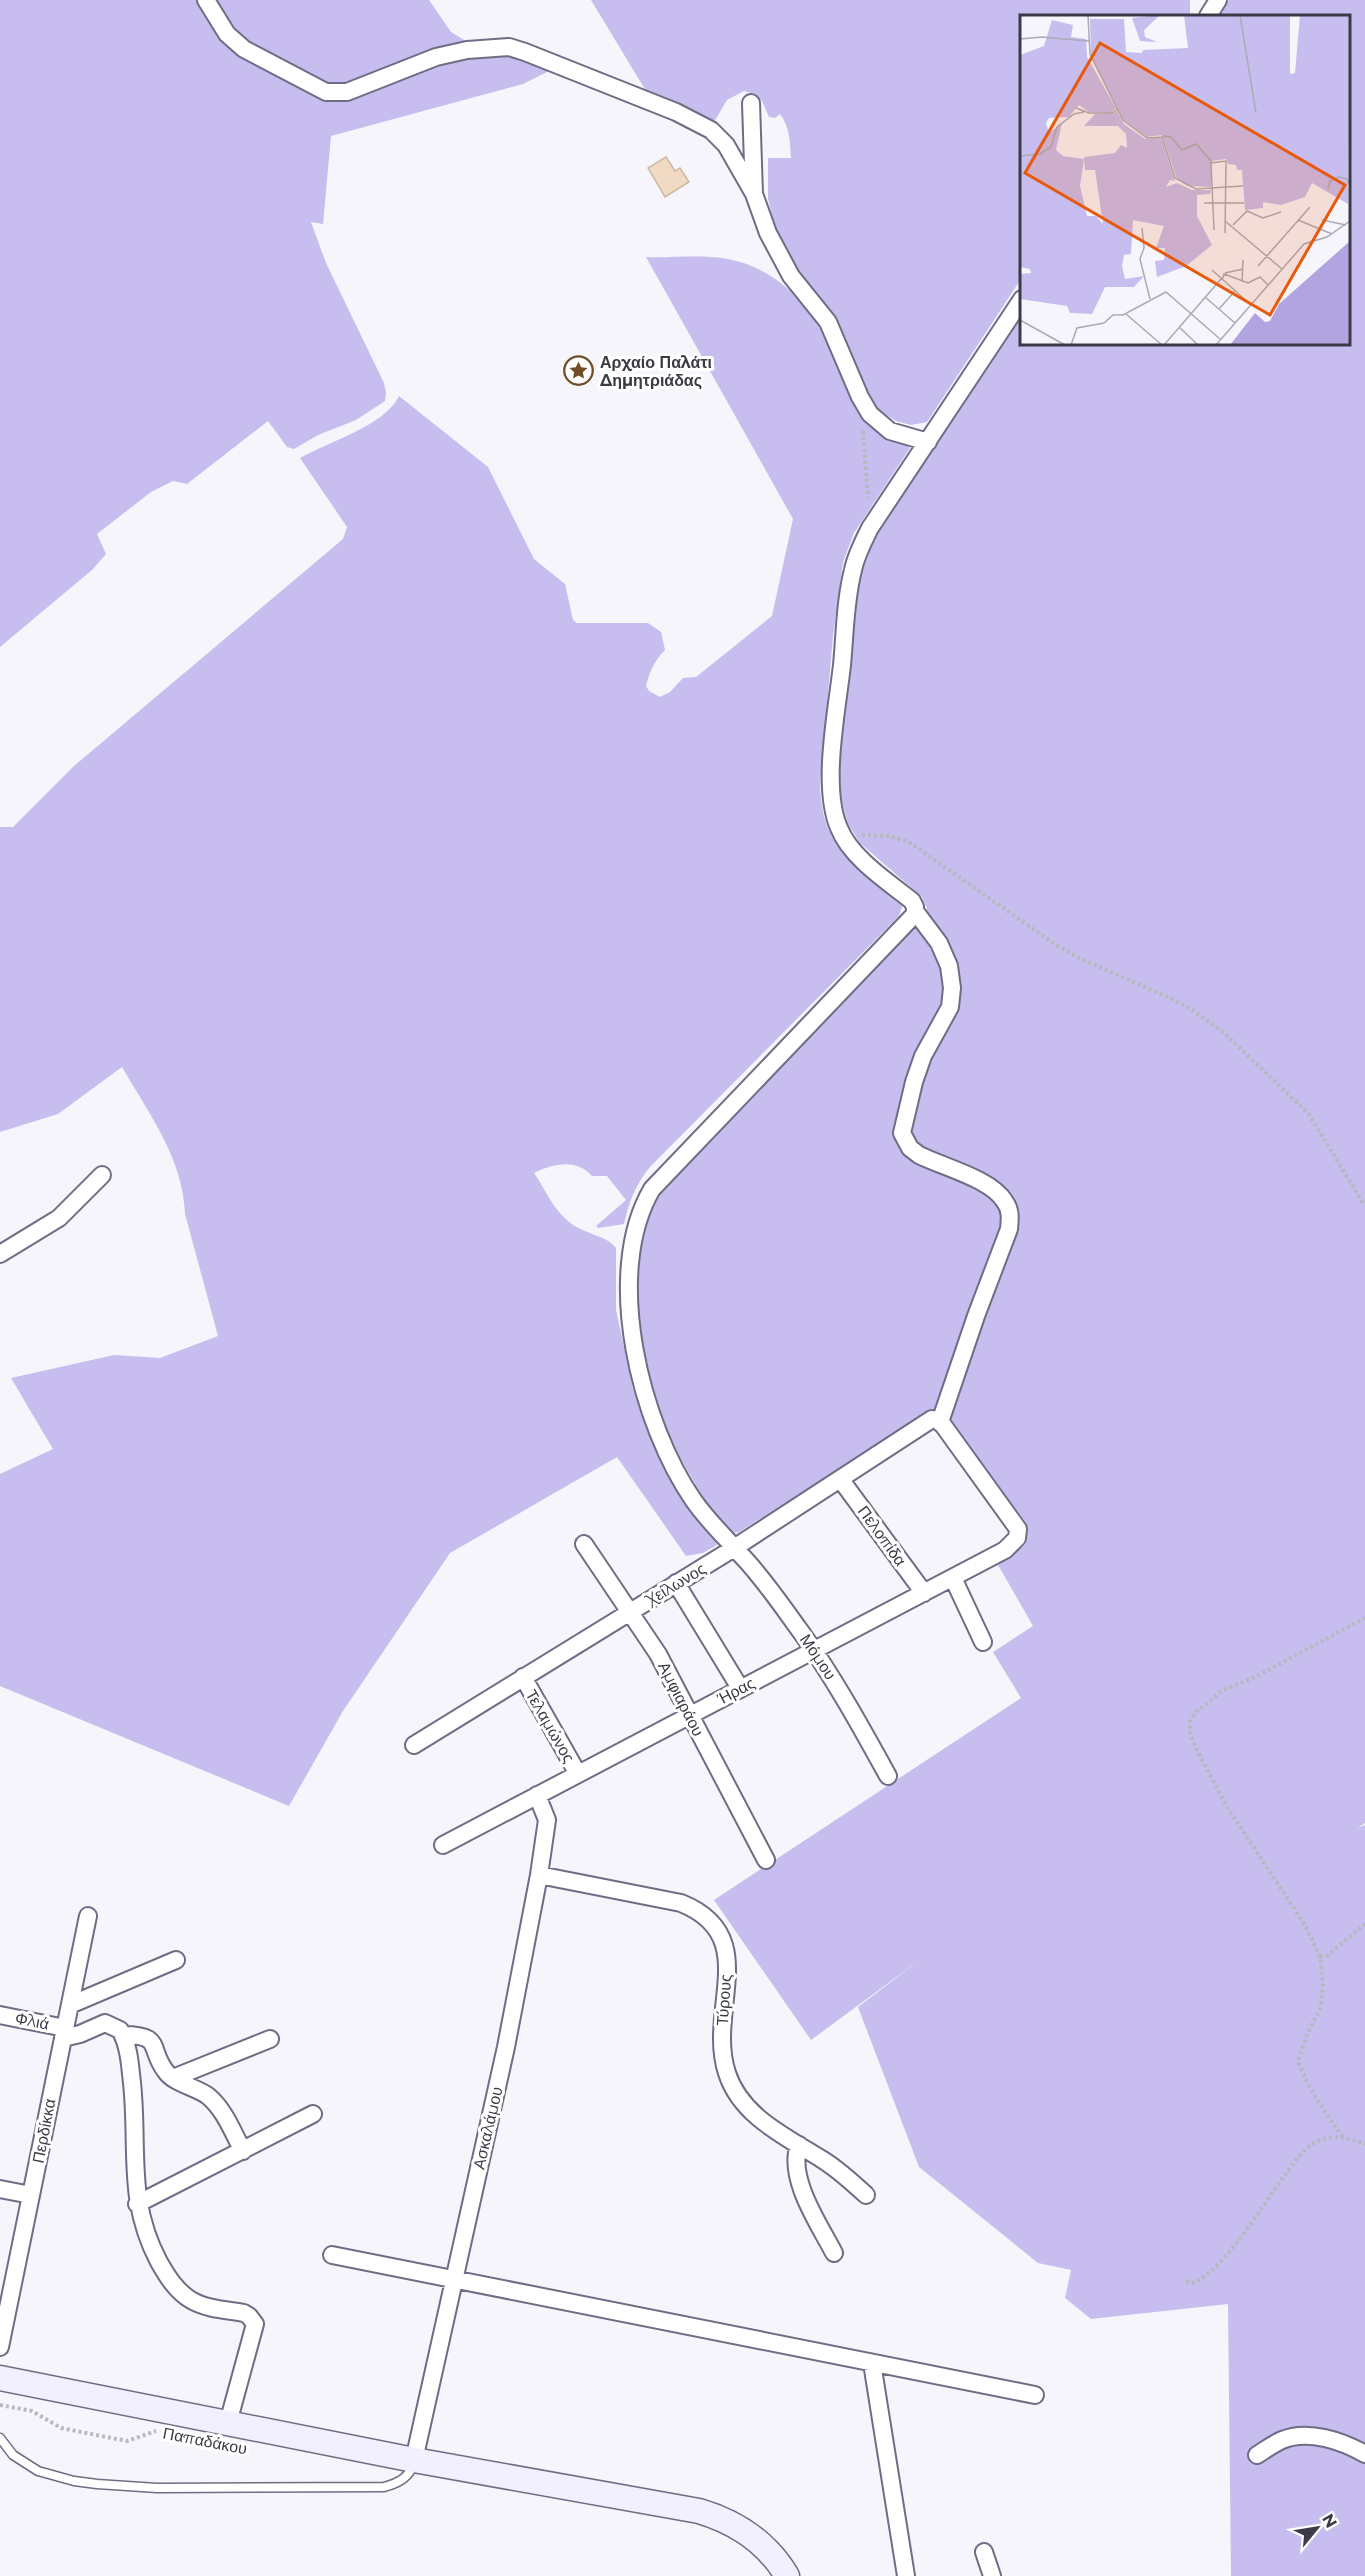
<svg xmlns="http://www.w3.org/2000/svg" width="1365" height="2576" font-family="Montserrat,sans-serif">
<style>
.green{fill:#c7bdee}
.building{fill:#f1dac3;stroke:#cfb8a2;stroke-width:1.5}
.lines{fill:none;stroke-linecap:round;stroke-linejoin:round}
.lane-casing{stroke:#716c85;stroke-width:11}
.street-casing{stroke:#716c85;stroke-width:20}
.secondary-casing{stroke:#716c85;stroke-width:27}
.path{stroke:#b9b7bf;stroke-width:4;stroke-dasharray:3 3;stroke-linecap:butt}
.lane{stroke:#fff;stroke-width:8}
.street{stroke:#fff;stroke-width:16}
.secondary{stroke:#f2effe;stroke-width:24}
.labels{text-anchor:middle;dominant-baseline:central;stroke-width:6;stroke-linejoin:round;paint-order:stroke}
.poi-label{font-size:16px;font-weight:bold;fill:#3c3a46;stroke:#fff;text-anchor:start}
.street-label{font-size:16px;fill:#3c3a46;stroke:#fff}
.inset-road{fill:none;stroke:#acaab3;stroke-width:1.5}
.view{fill:#e8590c;fill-opacity:0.15;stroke:#e8590c;stroke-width:3}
.inset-edge{fill:none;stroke:#3c3a46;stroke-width:3}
</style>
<rect width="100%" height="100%" fill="#f6f5fb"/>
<path class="green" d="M0,0h429l22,32 18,11 94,21 -40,20 -192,52 -8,88 -12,-2 15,41 58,120 2,10 -1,8 -29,19 -38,15 -24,14 -7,-2 -19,-26 -81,63 -14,-3 -22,11 -54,42 9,20 -14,16 -92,77z
M591,0h599v16h-168l-1,263 -94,143 -16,3 -15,-4 -23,-14 -40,-89 -37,-48 -20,-38 -8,-33v-41h23c-1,-15 -1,-31 -11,-44l-5,4 -6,-1 -7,-16 -7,-7 -11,-3 -17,9 -13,22 -65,-26z
M1229,0h136v1823l-7,5 7,-3v751h-134l-3,-272 -137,15 -26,-21 6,-28 -33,-7 -119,-96 -61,-160 63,-48 -110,81 -97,-140 307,-202 -28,-46 40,-26 -35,-61 27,-20 3,-16 -4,-9 -39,-50 -39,-57 -7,-4 -11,4 -189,119 -4,1c-18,-10 -32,-36 -42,-53 -50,-83 -82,-202 -31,-291l262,-274 3,-6 -5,-12 -62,-54 -12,-19 -9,-33 2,-60 13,-128 5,-27 13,-39 149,-225 1,32h326v-328h-131z
M646,257c26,1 56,-3 82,2 44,8 80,42 99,81 13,29 22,61 44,85 12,14 29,14 39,23l-56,85 -11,29 -10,74 -13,150c3,71 39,75 83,118l-4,12 -250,252c-14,18 -20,34 -25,56l-26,4 -2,-2 30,-26 -19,-24h-15c-16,-18 -39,-12 -58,-3 11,16 18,34 33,47 14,14 40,15 49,28v62l17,79 36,89 27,39 19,20 2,8 -14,8 -17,3 -69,-99 -167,96 -107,158 -54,95 -289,-120v-212l53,-25 -42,-71 103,-23 46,3 58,-22 -33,-122c-2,-56 -36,-100 -63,-147l-64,47 -58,18v-305h13l61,-61 269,-227 4,-12 -47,-69c28,-16 86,-33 99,-62l89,71 46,92 31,25 8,36 4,3h71l13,9 4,18c-11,11 -15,21 -19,36l3,5 11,6 10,-5 13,-14 13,-1 76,-61 21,-97z"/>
<path class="building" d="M666,157l9,14 5,-3 9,14 -24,15 -17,-29z"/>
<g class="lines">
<defs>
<path id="lane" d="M0,2438l13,17 25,16 36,10 23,3 60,4 227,-1c15,-4 26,-10 30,-25"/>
<path id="street" d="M206,0l21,34 17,15 82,43h21l89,-35 31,-7 42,-3 16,5 151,60 35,18 15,15 28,49
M1208,16l10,-16
M751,103l3,91 14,39 23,43 37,46 32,75 10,17 20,17 38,11
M915,911l24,32 10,23 3,22 -2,19 -27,49 -9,26 -12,51 8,15 9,7c24,12 73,24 86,47 6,8 5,17 4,27l-33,87 -36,106
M0,1254l59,-36 43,-43
M841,1480l83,113
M584,1544l74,110 108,206
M953,1578l30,64
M676,1583l64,105
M523,1677l55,97
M414,1745l317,-195 201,-131 5,1 6,5 75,104 -1,9 -12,12 -562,295
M888,1776c-27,-49 -54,-98 -87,-144 -19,-26 -37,-53 -59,-76 -16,-18 -34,-35 -48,-55 -53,-76 -92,-227 -42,-312l263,-275v-7l-3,-6c-25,-20 -61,-43 -73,-73 -18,-41 -2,-118 3,-163 3,-31 3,-64 11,-95 3,-15 10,-28 17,-42l152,-229
M539,1875l142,28c82,33 25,107 46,170 14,44 60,64 96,87 16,10 30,23 43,35
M70,2005l106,-45
M0,2015l65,13
M123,2035c42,0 24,14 44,38 9,11 29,14 41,23 17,14 25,37 35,55
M63,2038l17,-4 25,-11 15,7c9,15 10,35 12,53 7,66 -6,117 27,179 8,14 17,29 32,38 15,9 36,10 53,13l5,3 6,8 -27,99
M173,2078l97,-39
M799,2145c-12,33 20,79 35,108
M0,2189l31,6
M137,2204l176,-90
M332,2255l703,140
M0,2347l88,-431
M872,2363l34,213
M1257,2455c8,-5 16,-11 25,-15 26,-11 60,1 83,14
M414,2460l92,-413 33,-172 8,-55 -10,-25
M984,2552l8,24"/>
<path id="secondary" d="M0,2378l414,82 285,51c37,11 68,31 88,65"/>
</defs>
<use href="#lane" class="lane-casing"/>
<use href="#street" class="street-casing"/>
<use href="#secondary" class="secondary-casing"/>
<path class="path" d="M863,431l5,67
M862,835l28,1 19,6 147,103 25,14 89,39 24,13 29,21 85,81 57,93
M1320,1957l8,-2 37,-31
M1343,2137c-18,-24 -34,-47 -45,-76l9,-27 14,-27 2,-24 -3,-26 -15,-32 -78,-118 -28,-53 -9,-20v-13l6,-9 26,-21 35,-15 108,-58
M1186,2281l8,2c31,-15 69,-78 91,-108 9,-13 20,-29 35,-35 16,-6 30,-1 45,4
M0,2405l32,6 29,17 66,13 29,-10"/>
<use href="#lane" class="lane"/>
<use href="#street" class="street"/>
<use href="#secondary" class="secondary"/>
</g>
<defs>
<symbol id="sight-ring" viewBox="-11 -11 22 22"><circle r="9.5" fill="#fff" stroke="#704d26" stroke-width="1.5"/><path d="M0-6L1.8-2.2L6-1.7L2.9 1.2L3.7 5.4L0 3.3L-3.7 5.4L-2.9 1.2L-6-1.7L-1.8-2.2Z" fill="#704d26"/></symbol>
</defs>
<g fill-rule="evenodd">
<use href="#sight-ring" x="562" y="354" width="33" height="33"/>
</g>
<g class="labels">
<g class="poi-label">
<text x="600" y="362">Αρχαίο Παλάτι<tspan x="600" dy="18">Δημητριάδας</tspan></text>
</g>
<g class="street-label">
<text transform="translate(882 1536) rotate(54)">Πελοπίδα</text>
<text transform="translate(676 1584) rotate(-31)">Χείλωνος</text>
<text transform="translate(818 1657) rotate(56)">Μόμου</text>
<text transform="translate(736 1691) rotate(-28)">Ήρας</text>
<text transform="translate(681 1699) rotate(63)">Αμφιαράου</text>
<text transform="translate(550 1726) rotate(60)">Τελαμώνος</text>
<text transform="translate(724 2000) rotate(-86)">Τύρους</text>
<text transform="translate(32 2021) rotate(11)">Φλιά</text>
<text transform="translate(488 2128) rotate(-77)">Ασκαλάμου</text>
<text transform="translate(44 2131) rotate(-79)">Περδίκκα</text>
<text transform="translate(205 2441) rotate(11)">Παπαδάκου</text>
</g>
</g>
<g transform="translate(1020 15)">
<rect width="330" height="330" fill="#f6f5fb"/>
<path d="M140,0l-16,15 1,7 12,5 -17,-1 -8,-23zM164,0h106v59l5,-1 5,-58h50l-2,189 -36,-21 -7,14 -24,8 -18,-3v6l-18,2 -3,-40h-5l-1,-5 -8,-1 -2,-5 -15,2v26l-24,-1 -10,-7 -15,-44 -16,2 -23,-18 -32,-64 -1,-36h34l2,33 16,1 1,-3 45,-2zM32,5l21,5 -2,12 15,2 1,18 29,51 -5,5 -22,-1 -10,-7 -10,12 -20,1 -3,5 3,10 13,-10 -6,27 7,6 21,3 -4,27 7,30h9l7,8 -8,-54h-10l-1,-13 31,-4 6,-8 6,3 -1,-14 -8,-8h-34l11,-12h17l5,-3 7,13 21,15 16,-2 14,44 -5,-1 -4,7 11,-4 15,7h19l-1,4 -13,1v21l15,29 -26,21 -29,11 -2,-16 9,-1 1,-12h-9l8,-22 -31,-6 -2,34 -7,1 -2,11 3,13 19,-3 -10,11h-29l-13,27 -22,-1 -3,-7 -47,-7v-25l11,-1 -1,-4 -10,-2v-212l24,-9z" fill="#c7bdee"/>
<path d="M330,226v104h-120l25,-32 10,9 5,-1 9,-17z" fill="#b1a4e1"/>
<path class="inset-road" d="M63,0h51M220,0l16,98M68,1l2,38 33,66 24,18 15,-1 13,41 21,11 47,-3M0,24l22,-2 47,4M56,93l13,5h23l6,-4M142,121l9,1 11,13 14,-6 16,18M0,141l20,-2 11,-7 6,-20 17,-13 10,-2M308,174l2,-8 9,-4 8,2 3,6M184,188h40M278,205l34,14M302,205l24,5M205,206l57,48M213,210l14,-14 16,7 18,-6M122,213l2,20 -4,11 10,40M194,215l-3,-67 15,-2 -1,72M238,251l52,-59M192,255l39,35M205,258l18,-4M202,265l2,-6 24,9 12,-6 8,8M222,267l1,-22M185,282l30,26M199,294l16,-18M106,299l36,31M0,305l45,25M159,312l19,18M51,330l6,-17 27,-5 9,-8h10l43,-23 54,47M144,330l57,-66M196,330l88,-101 23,-7 23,-16"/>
<path class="view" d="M80,28l245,142 -75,130 -245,-142z"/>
<rect width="330" height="330" class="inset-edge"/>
</g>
<g transform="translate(1317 2528) rotate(60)" stroke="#ffffff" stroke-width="4.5" paint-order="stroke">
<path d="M0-4.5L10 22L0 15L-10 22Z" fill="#3c3a46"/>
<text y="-9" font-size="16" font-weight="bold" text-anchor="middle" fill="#3c3a46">N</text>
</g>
</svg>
